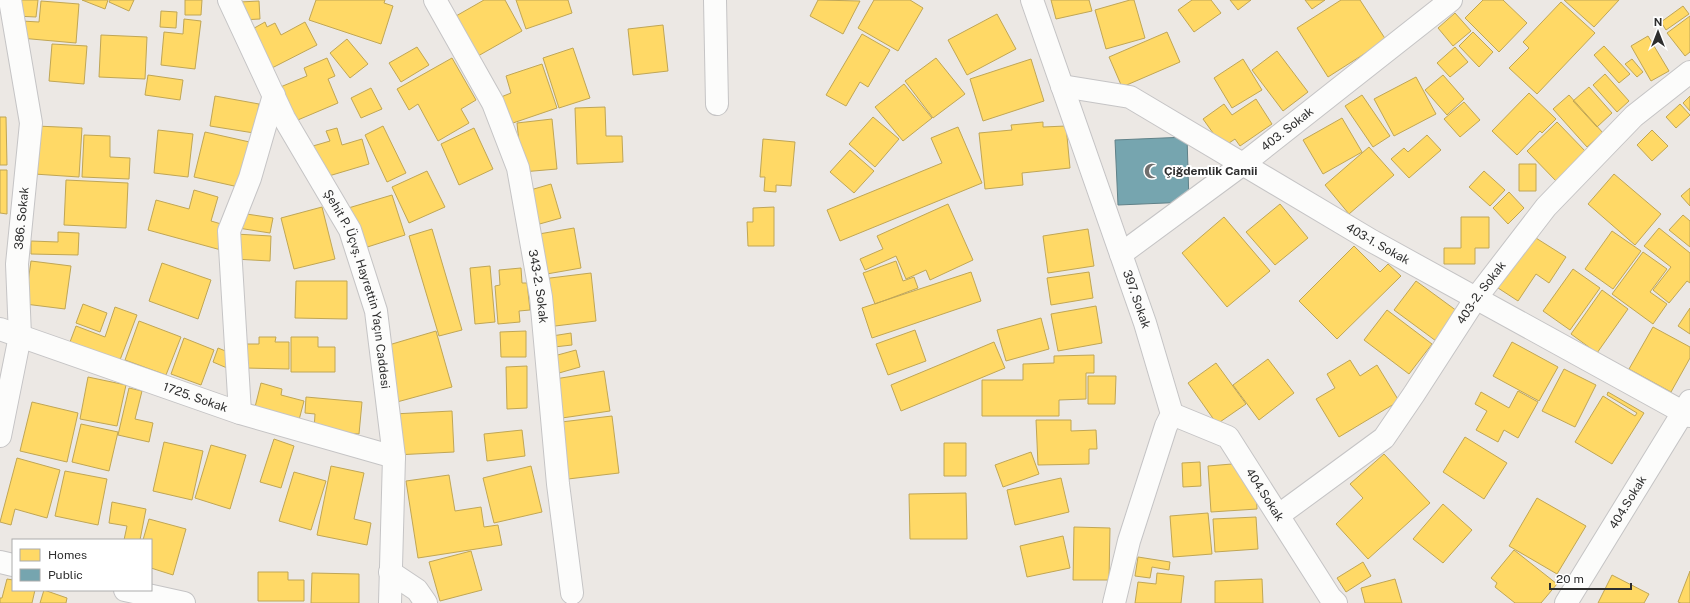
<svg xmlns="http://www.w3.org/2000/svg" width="1690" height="603" font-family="'Public Sans',sans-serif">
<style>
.homes{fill:#ffd966;stroke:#c0a655}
.public{fill:#76a5af;stroke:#608188}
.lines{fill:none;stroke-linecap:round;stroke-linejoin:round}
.minor-casing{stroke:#c5c4c5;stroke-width:24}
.tertiary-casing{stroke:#c5c4c5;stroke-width:24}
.minor{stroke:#fcfcfb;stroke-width:22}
.tertiary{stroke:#fcfcfb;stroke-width:22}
.labels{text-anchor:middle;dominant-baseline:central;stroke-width:4;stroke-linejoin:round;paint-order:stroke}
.street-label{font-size:12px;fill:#2e2e2e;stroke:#fff}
.poi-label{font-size:12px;font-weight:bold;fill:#2e2e2e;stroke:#fff;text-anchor:start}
</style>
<rect width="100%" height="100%" fill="#ece8e4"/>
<path class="homes" d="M17,0h21l-2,17 -21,-1z
M82,0h26l-3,9z
M110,0h24l-5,11 -20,-9z
M185,0h17l-1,15h-16z
M316,0h69l-1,3 9,3 -12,38 -72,-24z
M484,0h21l17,31 -44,25 -22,-40z
M516,0h52l4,13 -46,16z
M818,0l42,1 -17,33 -33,-18z
M874,0h36l13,8 -25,43 -40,-23z
M1051,0h38l3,11 -36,8z
M1130,0h4l11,38 -39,11 -11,-39z
M1192,0h19l10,13 -27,19 -16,-22z
M1230,0h21l-13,10z
M1305,0h20l-13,9z
M1341,0h19l26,40 -58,37 -31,-49z
M1483,0h20l24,23 -28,29 -34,-34z
M1564,0h55l-25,27z
M41,1l38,3 -3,39 -56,-5 2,-17 17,1z
M259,1l1,18 -18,1 -2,-18z
M1561,2l34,31 -58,61 -28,-26 20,-20 -6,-6z
M1683,6l6,8 -23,16 -5,-8z
M161,11l16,1 -1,16 -16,-1z
M1455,13l16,18 -18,15 -15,-18z
M997,14l19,35 -49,26 -19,-35z
M1690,16v36l-5,4 -18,-23z
M184,19l17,2 -6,48 -34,-4 3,-33 19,2z
M265,22l2,5 8,-4 6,12 24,-13 12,23 -47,24 -21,-38z
M663,25l5,46 -35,4 -5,-46z
M1167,32l13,30 -58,25 -13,-30z
M1473,32l20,20 -14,15 -20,-21z
M862,34l28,16 -22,37 -8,-5 -14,24 -20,-11z
M101,35l46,2 -2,42 -46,-2z
M1648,36l21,35 -18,10 -20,-35z
M347,39l21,25 -18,14 -20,-25z
M52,44l35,2 -3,38 -35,-3z
M1604,46l26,28 -11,9 -25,-28z
M417,47l12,18 -28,17 -12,-19z
M1455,47l13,15 -18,15 -13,-14z
M573,48l17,50 -31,10 -16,-50z
M1277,51l31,41 -25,19 -31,-41z
M327,58l8,18 -7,3 10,24 -45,19 -15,-34 29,-12 -3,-8z
M452,58l24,42 -15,9 8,14 -31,18 -20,-37 -9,6 -12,-21z
M936,58l29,36 -32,24 -28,-37z
M1031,59l13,42 -61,20 -13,-42z
M1243,59l19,31 -30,18 -18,-30z
M1632,59l11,13 -6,5 -12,-13z
M542,64l15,44 -47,16 -9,-27 10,-4 -5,-17z
M1605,74l24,27 -12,11 -24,-27z
M148,75l35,5 -3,20 -35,-5z
M1443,75l21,24 -17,16 -22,-25z
M1416,77l20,37 -42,22 -20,-37z
M904,84l28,34 -29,23 -28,-34z
M1589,87l23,26 -15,14 -24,-26z
M371,88l11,21 -21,9 -10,-20z
M1529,93l27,26 -14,14 -2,-2 -23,24 -25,-24z
M1362,95l28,41 -17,11 -28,-41z
M1569,95l34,38 -16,14 -34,-38z
M215,96l44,8 -5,29 -44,-7z
M1690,96v15l-7,-8z
M1256,99l16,25 -32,22 -5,-7 -12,8 -20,-28 21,-15 8,11z
M1464,102l16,18 -20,17 -16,-18z
M1680,104l10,11 -14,13 -10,-11z
M605,107l1,29h16l1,26 -46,2 -2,-56z
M0,117h6l1,48h-7z
M873,117l26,22 -24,28 -26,-23z
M1342,118l20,34 -39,22 -20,-34z
M552,119l5,50 -35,3 -5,-49z
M1043,122v5l23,-1 4,42 -48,5 1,12 -38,4 -6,-56 33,-3 -1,-5z
M1557,122l30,31 -30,29 -30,-31z
M36,126l46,2 -3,49 -45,-3z
M383,126l23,47 -19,9 -22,-47z
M958,127l24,56 -142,58 -13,-31 115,-47 -11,-25z
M337,128l5,17 20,-6 7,25 -47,14 -9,-32 17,-5 -4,-10z
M474,128l19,41 -34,16 -18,-41z
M158,130l35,4 -5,43 -34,-4z
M1652,130l16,16 -16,15 -15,-16z
M205,132l49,11 -11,45 -49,-11z
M84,135l26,1v21l20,1 -1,21 -47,-2z
M1427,135l14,15 -32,28 -18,-19 13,-11 4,4z
M763,139l32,3 -4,44 -15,-1v7l-12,-1 1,-14h-5z
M1369,147l25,28 -45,39 -24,-29z
M850,150l24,21 -20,22 -24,-21z
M1519,164h17v27h-17z
M0,170h7v44l-7,-1z
M427,171l18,36 -36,16 -17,-36z
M1484,171l21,19 -15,16 -21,-19z
M1614,174l47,40 -26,31 -47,-41z
M66,180l62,3 -2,45 -62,-3z
M551,184l10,34 -25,7 -9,-34z
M1690,188v18l-9,-10z
M194,190l24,7 -7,24 17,5 -7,24 -73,-20 8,-30 33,9z
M1509,192l15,16 -16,16 -15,-16z
M392,195l13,40 -47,15 -13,-41z
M948,204l25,56 -43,20 -4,-10 -20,9 -10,-23 -31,14 -5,-11 23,-10 -6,-13z
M1280,204l28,34 -33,27 -29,-33z
M322,207l13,52 -41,10 -13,-51z
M774,207v39h-26l-1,-24h6v-14z
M240,213l33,5 -3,15 -32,-5z
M1683,215l7,6v26l-21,-17z
M1224,217l46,54 -43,36 -45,-54z
M1461,217h28v31h-14v16h-31v-16h17z
M574,228l7,40 -40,7 -8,-40z
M1659,228l31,25v30l-3,-2 -18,22 -16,-13 18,-23 -27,-21z
M432,229l30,101 -23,6 -30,-100z
M1088,229l6,37 -46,7 -5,-37z
M1612,231l29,20 -28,38 -28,-20z
M58,232l21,1 -1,22 -47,-1v-13l27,1z
M1528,233l38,24 -17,26 -13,-9 -18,27 -23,-15z
M235,234l36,2 -1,25 -36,-2z
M1354,246l26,26 8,-8 13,12 -64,63 -38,-38z
M1643,252l24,17 -17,23 17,12 -14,20 -41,-30z
M31,261l40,5 -6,43 -40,-5z
M896,261l7,20 11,-4 4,11 -43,16 -12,-31z
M162,263l49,17 -13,39 -49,-18z
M490,266l5,56 -20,2 -5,-56z
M521,268l1,15h5l3,27 -11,1 1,11 -22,2 -3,-38 5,-1 -1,-15z
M1573,269l27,19 -30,42 -27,-19z
M971,272l10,29 -109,37 -10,-30z
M1089,272l4,26 -42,7 -4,-27z
M591,273l5,48 -49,6 -5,-48z
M296,281h51v38l-52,-1z
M1416,281l41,30 -21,30 -42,-31z
M1602,290l26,19 -31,44 -26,-19z
M83,304l24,9 -7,19 -24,-9z
M1096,306l6,37 -44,8 -7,-37z
M115,307l22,8 -17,45 -50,-18 6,-16 29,11z
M1690,308v26l-12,-8z
M1387,310l45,34 -23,30 -45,-34z
M1041,318l8,31 -43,12 -9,-31z
M139,321l42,16 -15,38 -41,-15z
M1653,327l37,20v11l-19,34 -42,-23z
M915,330l11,31 -38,14 -12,-31z
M436,331l16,56 -55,15 -15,-55z
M526,331v26h-25l-1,-25z
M571,333l1,12 -18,2 -2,-11z
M259,337h17l-1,5h14v27l-44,-1 1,-24h13z
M291,337h27v10h17v25h-44z
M184,338l30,12 -13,35 -30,-11z
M994,342l11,26 -104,43 -10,-26z
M1512,342l46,25 -19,34 -46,-25z
M218,348l15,6 -6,14 -14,-6z
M576,350l4,17 -21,6 -5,-17z
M1094,355v18h-8v26l-27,1v16h-77v-36h41v-16l31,-1v-7z
M1268,359l26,34 -35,27 -26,-35z
M1350,360l10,16 17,-11 22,36 -60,36 -23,-38 19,-11 -8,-14z
M1216,363l30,41 -29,20 -29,-41z
M527,366v42l-20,1 -1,-42z
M1564,369l32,16 -21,42 -33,-16z
M604,371l6,40 -48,7 -7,-39z
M1088,376h28l-1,28h-27z
M88,377l38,8 -9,41 -37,-7z
M261,383l21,6 -1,6 23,6 -5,19 -44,-13z
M129,388l13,3 -7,28 18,4 -4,19 -31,-7z
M1518,391l20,11 -20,36 -14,-8 -6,12 -22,-12 11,-19 -12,-7 6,-12 28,16z
M1608,392l36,21 -32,51 -37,-22 28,-46 32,20 2,-3 -30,-18z
M306,397l56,5 -3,32 -45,-4 1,-16 -10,-1z
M32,402l46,11 -11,49 -47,-11z
M452,411l2,41 -59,3 -2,-41z
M612,416l7,57 -51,6 -7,-57z
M1036,420h35v11l25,-1 1,19h-8v15l-51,1z
M81,424l37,8 -9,39 -37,-9z
M522,430l3,26 -38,5 -3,-27z
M1465,437l42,26 -23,36 -41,-27z
M274,439l20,7 -13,42 -21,-6z
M164,442l39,9 -11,49 -39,-9z
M944,443h22v33h-22z
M211,445l35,10 -16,54 -35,-11z
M1031,452l8,22 -36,13 -8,-22z
M1384,454l46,49 -62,56 -32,-35 27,-26 -13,-14z
M17,458l43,12 -13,48 -32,-9 -4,16 -11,-3z
M1200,462l1,24 -18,1 -1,-24z
M1232,464l24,25 1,20 -46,3 -3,-46z
M331,466l33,7 -10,46 17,4 -4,22 -50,-10z
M531,466l11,46 -48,11 -11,-45z
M65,471l42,8 -9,46 -43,-9z
M294,472l32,9 -15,49 -32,-9z
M449,475l6,36 26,-4 3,20 14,-2 4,20 -84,13 -12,-77z
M1061,478l8,34 -54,13 -8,-35z
M966,493l1,46h-57l-1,-45z
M1537,498l49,28 -29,48 -48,-28z
M112,502l34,7 -6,31h-16l3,-14 -18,-3z
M1443,504l29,26 -29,33 -30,-24z
M1208,513l4,41 -39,3 -3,-41z
M1256,517l2,32 -43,3 -2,-33z
M149,519l37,10 -13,46 -22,-7v-28h-8z
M1074,527l36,1 -1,52h-36z
M1063,536l7,32 -43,9 -7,-31z
M1514,550l43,34 -16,19h-26l-20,-16 2,-4 -6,-5z
M471,551l11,39 -42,11 -11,-39z
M1138,557l32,5 -1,8 -17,-3 -2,11 -15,-2z
M1363,562l8,14 -25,16 -9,-14z
M1690,571v32h-9l-3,-1z
M258,572h30v8h16v21h-46z
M312,573l47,1v29h-48z
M1157,573l27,3 -3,27h-46l3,-21 18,2z
M1612,575l37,19 -5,9h-46z
M7,579l6,1v10h22l-3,13h-32v-5h2z
M1262,579l1,24h-48v-22z
M1395,579l7,24h-37l-4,-15z
M44,590l23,8 -1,5h-26z"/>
<path class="public" d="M1187,137l2,65 -71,3 -3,-65z"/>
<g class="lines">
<defs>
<g id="minor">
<path id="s1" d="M229,0l55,118 66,112 26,81 18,146 -4,146"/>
<path id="s2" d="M435,0l58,103 25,65 23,129 17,187 14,109"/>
<path d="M715,0l2,104"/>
<path id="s3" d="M1032,0l113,323 27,91 -6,12 -37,115 -15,62"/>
<path id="s4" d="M1062,86l68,11 242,144 318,175"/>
<path id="s5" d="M1121,254l122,-90 208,-164"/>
<path id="s6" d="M0,329l240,84 154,44"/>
<path d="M240,413l-11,-182 21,-53 24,-83"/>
<path id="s7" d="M1279,515l105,-77 30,-44 62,-96 70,-91 88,-91 56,-44"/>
<path d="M0,562l13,3"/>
<path d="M390,572l27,18 9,13"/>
<path d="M125,590l59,13"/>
</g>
<g id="tertiary">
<path id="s8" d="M1172,414l56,23 102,160 6,6"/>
<path id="s9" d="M0,436l20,-100 -3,-72 14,-141 -21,-123"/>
<path id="s10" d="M1566,603l124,-202"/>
</g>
</defs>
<use href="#minor" class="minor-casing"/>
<use href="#tertiary" class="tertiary-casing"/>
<use href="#minor" class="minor"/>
<use href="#tertiary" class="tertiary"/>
</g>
<defs>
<symbol id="mosque-bare" viewBox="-9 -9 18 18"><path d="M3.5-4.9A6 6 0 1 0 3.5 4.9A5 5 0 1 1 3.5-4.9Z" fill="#706f6e" stroke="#fff" stroke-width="2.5" paint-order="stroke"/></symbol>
</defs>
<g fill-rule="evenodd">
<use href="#mosque-bare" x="1141" y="160" width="22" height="22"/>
</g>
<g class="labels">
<g class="street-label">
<text stroke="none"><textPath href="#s5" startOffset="208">403. Sokak</textPath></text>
<text stroke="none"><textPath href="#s9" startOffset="220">386. Sokak</textPath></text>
<text stroke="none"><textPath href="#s4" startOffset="357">403-1. Sokak</textPath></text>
<text stroke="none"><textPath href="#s2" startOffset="308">343-2. Sokak</textPath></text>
<text stroke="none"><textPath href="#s1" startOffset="319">Şehit P. Üçvş. Hayrettin Yaçın Caddesi</textPath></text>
<text stroke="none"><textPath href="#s7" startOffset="305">403-2. Sokak</textPath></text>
<text stroke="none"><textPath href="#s3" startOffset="317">397. Sokak</textPath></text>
<text stroke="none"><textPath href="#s6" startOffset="207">1725. Sokak</textPath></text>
<text stroke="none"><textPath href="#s8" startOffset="129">404.Sokak</textPath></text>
<text stroke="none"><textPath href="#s10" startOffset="118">404.Sokak</textPath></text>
</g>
<g class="poi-label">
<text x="1164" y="171">Çiğdemlik Camii</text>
</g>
</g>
<rect x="12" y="539" width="140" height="52" fill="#ffffff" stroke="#ababab"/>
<rect x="20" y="549" width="20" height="12" fill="#ffd966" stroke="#ababab"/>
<text x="48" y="559" font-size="12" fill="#2e2e2e">Homes</text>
<rect x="20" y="569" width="20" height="12" fill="#76a5af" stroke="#ababab"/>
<text x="48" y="579" font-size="12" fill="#2e2e2e">Public</text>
<g transform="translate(1658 32)" stroke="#ffffff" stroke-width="3" paint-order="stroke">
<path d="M0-3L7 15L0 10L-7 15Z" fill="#2e2e2e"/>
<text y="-6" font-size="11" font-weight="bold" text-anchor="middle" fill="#2e2e2e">N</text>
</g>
<path d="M1550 583v6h81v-6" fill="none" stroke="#2e2e2e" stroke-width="2"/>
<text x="1556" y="583" font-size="12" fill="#2e2e2e" stroke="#ffffff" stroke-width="3" paint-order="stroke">20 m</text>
</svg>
